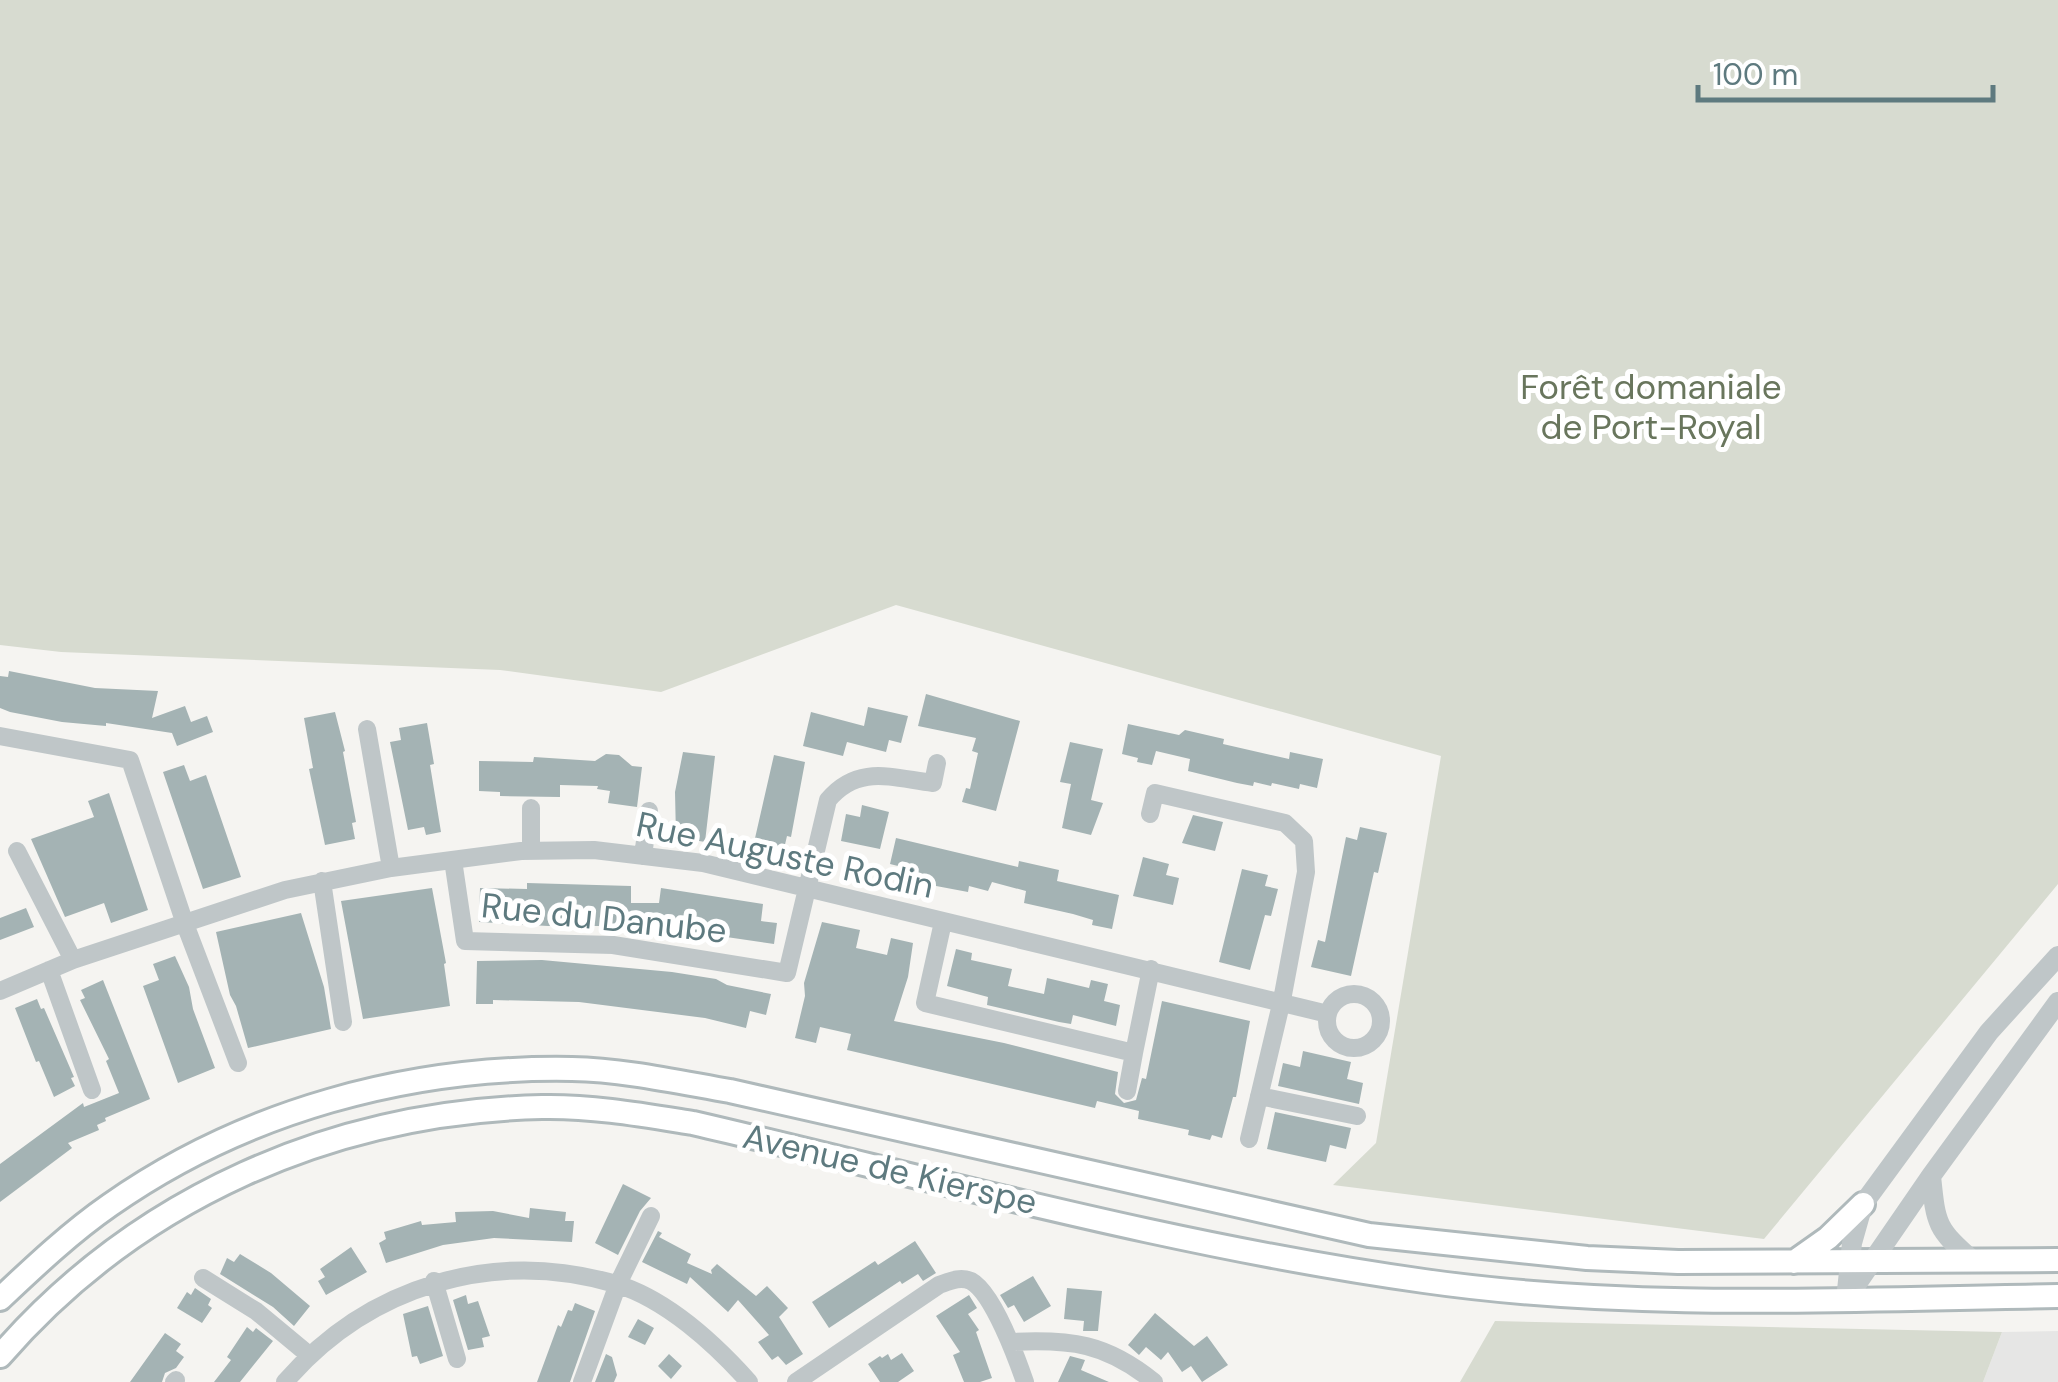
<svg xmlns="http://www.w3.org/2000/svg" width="2058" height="1382" font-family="'DM Sans',sans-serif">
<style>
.built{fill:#e6e6e5}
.green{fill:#d7dbd0}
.building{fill:#a4b3b4}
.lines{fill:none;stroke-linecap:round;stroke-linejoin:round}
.secondary-casing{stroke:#afb9bb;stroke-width:28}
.minor{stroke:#bfc6c8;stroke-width:18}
.tertiary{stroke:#bfc6c8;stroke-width:20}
.secondary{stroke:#fff;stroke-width:22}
.labels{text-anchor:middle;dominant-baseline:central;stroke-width:10;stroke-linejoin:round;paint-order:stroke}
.park-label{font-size:35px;fill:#69765d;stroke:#fff}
.street-label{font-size:35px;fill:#5e7a7f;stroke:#fff}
</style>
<rect width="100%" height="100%" fill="#f5f4f1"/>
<path class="built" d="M2058,1331v51h-75l19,-50z"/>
<path class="green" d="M0,0h2058v884l-294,355 -431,-54 43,-42 65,-387 -545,-151 -235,87 -161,-22 -439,-18 -61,-7z
M1495,1321l507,11 -19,50h-523z"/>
<path class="building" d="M9,671l86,17 63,3 -6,27 33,-12 6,16 16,-6 6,16 -36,14 -5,-13 -66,-10v3l-44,-4 -52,-10 -10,-4v-32l8,1z
M926,694l94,27 -24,90 -34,-9 4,-14 4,1 8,-36 -6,-2 4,-13 -58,-12z
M868,707l40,9 -7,27 -12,-3 -3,12 -39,-10 -4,14 -40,-10 8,-34 53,14z
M335,712l10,39 -2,1 13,70 -4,1 3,16 -30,6 -16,-76 4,-1 -9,-50z
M427,723l7,41 -4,1 11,67 -15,3 -2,-8 -16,3 -18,-88 11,-2 -2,-12z
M1128,724l51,11 6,-5 39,9 -1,5 66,15 1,-7 33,7 -6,29 -17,-4 -1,5 -27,-6 -1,3 -17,-4 -1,4 -16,-3 -49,-12 2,-12 -34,-8 -4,14 -15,-3 1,-4 -16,-4z
M1070,742l33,7 -12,51 12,3 -12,32 -29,-7 9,-44 -11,-2z
M683,752l32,4 -10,86 -29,-5 -1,-45z
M606,754l13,1 13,11 10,1 -5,40 -29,-4 2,-12 -13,-2 1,-3 -38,-1v12l-60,-1v-4l-21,-1v-30l54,1 1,-5 61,4z
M774,755l31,7 -14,75 -4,-1 -4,17 -30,-6z
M184,765l6,16 16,-6 35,102 -38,12 -40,-117z
M109,793l39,117 -37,13 -7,-20 -39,14 -34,-78 63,-22 -6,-16z
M862,805l27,7 -9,37 -39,-8 5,-27 14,3z
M1193,815l30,7 -8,29 -33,-8z
M1360,827l27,6 -9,40 -4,-1 -23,104 -40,-9 7,-27 7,2 21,-105 11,3z
M896,838l122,29 1,-6 40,9 -2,11 62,14 -7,34 -20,-4 1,-5 -20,-6 -49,-11 2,-12 -34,-9 -4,9 -19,-5 -1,6 -69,-13 3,-12 -12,-3z
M1143,857l26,7 -3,11 13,3 -6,27 -40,-9z
M1242,869l26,6 -3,11 13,3 -7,27 -6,-1 -15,55 -31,-8z
M527,883l104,3v17h28l2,-15 102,16 -2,17 16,2 -3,21 -123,-18h-103l-69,-4 1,-34 47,1z
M432,888l14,75 -2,1 6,42 -87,13 -22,-118z
M26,908l8,19 -34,13v-22z
M301,913l23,74 7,42 -83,19 -12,-42 -6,-11 -14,-63z
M822,922l38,8 -4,18 31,7 4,-17 22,5 -5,34 -14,44 110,22 114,29 -3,22 9,9 12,-3 6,-22 4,1 16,-78 88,20 -14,76h-3l-11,41 -10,-3 -2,5 -22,-5 1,-5 -51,-11 1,-8 -42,-10 -2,7 -248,-58 4,-16 -31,-7 -4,16 -21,-5 10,-42 -1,-13z
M956,949l16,4 -1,7 41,9 -4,17 36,8 3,-16 42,10 2,-8 17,4 -4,17 16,4 -4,21 -43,-11 -2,9 -12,-2 -72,-17 1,-8 -41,-11z
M175,956l14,31 4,22 22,59 -37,15 -35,-97 16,-6 -6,-16z
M542,960l130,12 44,7 11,6 44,9 -5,21 -16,-4 -4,17 -41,-10 -126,-16 -86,-2v4h-17l1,-43z
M103,980l47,119 -45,19 1,3 -9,4 2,5 -31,13 4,5 -72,54v-38l83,-61 1,4 35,-14 -13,-32 3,-2 -29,-59 5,-2 -4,-8z
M37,999l4,10 3,-1 30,69 -3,1 4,8 -21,11 -15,-36 -3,1 -21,-54z
M1303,1051l48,11 -4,17 16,4 -4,21 -81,-18 5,-23 17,4z
M1275,1112l76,16 -5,21 -16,-4 -4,17 -59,-13z
M623,1184l28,14 -11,13 -22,44 -23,-12z
M530,1208l36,4 -1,9h9l-2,21 -78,-4 -51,7 -57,18 -7,-20 7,-4 -2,-7 37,-11 1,4 34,-3 -1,-10 38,-1 36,7z
M658,1231l4,2 -3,4 32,17 -4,9 25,11 -1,-4 6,-6 39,32 11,-10 21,22 -9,9 24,37 -17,11 -8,-9 -6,4 -14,-18 11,-7 -31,-35 -10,12 -38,-35 -3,7 -45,-22z
M915,1241l21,32 -13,8 -5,-7 -16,10 -2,-3 -71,47 -17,-26 63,-41 3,4z
M351,1247l16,25 -41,23 -8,-14 7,-4 -5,-8z
M240,1254l31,19 39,33 -16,20 -21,-19 -53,-33 7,-16 7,4z
M1033,1276l18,30 -27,16 -10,-17 -6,3 -8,-13z
M195,1288l16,11 -3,6 4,3 -10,15 -25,-15 10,-16 4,3z
M1067,1288l35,3 -4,40h-15l1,-10 -20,-2z
M466,1295l2,9 10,-3 12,35 -8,2 2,9 -16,3 -15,-50z
M969,1295l8,13 -9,6 11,16 -3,2 16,46 -12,4h-16l-11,-27 7,-3 -24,-36z
M575,1303l20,8 -25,71h-33l21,-57 3,2 7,-17 4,1z
M428,1306l15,50 -23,8 -3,-8 -5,1 -9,-43z
M1155,1313l39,33 13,-10 21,29 -26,17 -11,-16 -9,6 -14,-20 -7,8 -15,-13 -7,8 -11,-10z
M638,1319l16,9 -9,17 -17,-8z
M247,1327l6,5 3,-4 17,13 -33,41h-26l17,-22 -4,-3z
M165,1333l16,11 -5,7 8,6 -8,11 -11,5 -3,9h-32z
M902,1353l12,18 -16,11h-18l-12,-18 12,-8 2,2 6,-4 3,6z
M606,1354l6,3 5,18 -3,7h-19z
M669,1354l13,12 -11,13 -13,-13z
M1070,1356l15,4 -4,10 28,12h-51z"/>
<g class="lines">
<defs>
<path id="secondary" d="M1794,1262l34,-24 35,-34
M0,1299c35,-33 71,-67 110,-94 134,-94 299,-139 462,-136 53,1 106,13 158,22l639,144 218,23 91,4 380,-2
M0,1356c138,-159 333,-244 542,-249 51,-1 101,8 151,16 241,56 486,124 731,158 210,30 423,18 634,15"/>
</defs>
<use href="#secondary" class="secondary-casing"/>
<path class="minor" d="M367,729l24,139
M0,736l130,24 55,164 53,139
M1150,814l5,-21 130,30 19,18 2,31 -24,128 -33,139
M17,851l56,109
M531,851v-43
M643,856l6,-45
M453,860l12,81 148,4 174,28 41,-173c30,-36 64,-22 105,-17l4,-20
M322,881l21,141
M943,922l-18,81 209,50 17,-84
M49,970l43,120
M0,991l73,-31 212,-70 106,-22 130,-17 73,-1 109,13 625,151
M1327 1021a27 27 0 1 1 54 0a27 27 0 1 1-54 0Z
M1127,1091l7,-38
M1259,1096l98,20
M203,1278l53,33 53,44
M434,1281l23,78
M1011,1342c60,-3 95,1 143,40
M174,1382l2,-2
M285,1382c83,-96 208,-134 331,-98 50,15 99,60 133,98
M582,1382l36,-98 33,-68
M796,1382l143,-97c11,-4 21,-9 32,-4 22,12 46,78 54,101"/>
<path class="tertiary" d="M1931,1176c5,49 5,52 42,85
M1847,1298l84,-122 127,-174
M1846,1300l6,-57 11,-39 126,-172 69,-76"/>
<use href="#secondary" class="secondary"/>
</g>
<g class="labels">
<g class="park-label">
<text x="1651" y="387">Forêt domaniale<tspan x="1651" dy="40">de Port-Royal</tspan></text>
</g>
<g class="street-label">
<text transform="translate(785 855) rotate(12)">Rue Auguste Rodin</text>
<text transform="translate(604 918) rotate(6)">Rue du Danube</text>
<text transform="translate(890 1169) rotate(13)">Avenue de Kierspe</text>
</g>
</g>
<path d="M1698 85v15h295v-15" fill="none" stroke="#5e7a7f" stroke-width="5"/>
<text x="1713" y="85" font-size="30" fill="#5e7a7f" stroke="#ffffff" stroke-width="8" paint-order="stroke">100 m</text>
</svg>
